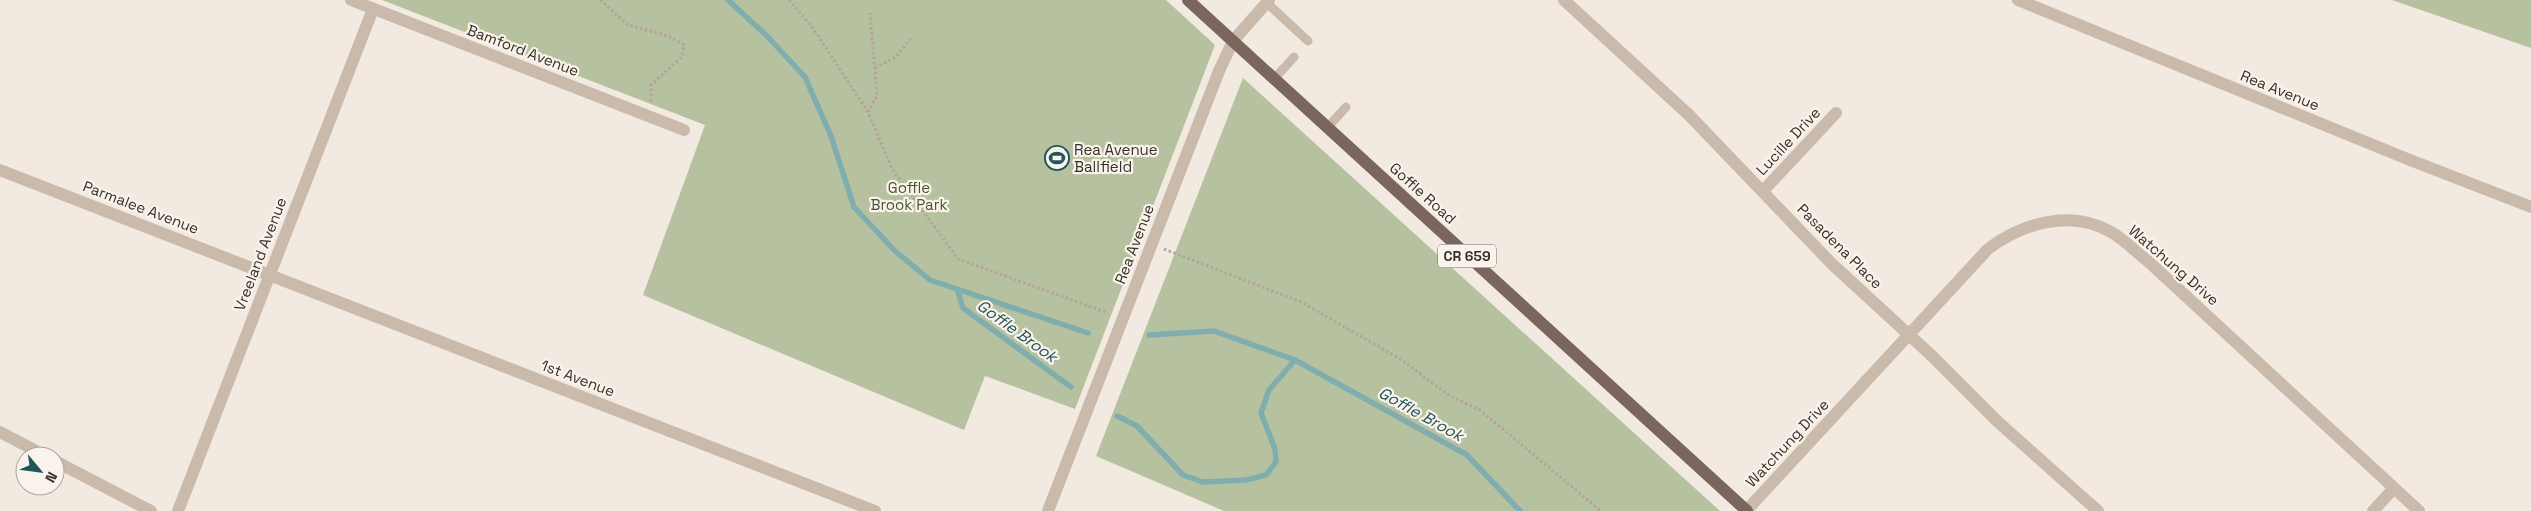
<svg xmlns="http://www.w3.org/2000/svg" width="2531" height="511" font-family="'Space Grotesk',sans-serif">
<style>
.green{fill:#b6c1a0}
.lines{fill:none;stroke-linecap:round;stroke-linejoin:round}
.stream{stroke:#80adae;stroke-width:5.5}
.path{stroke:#b6a496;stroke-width:3;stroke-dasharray:2.5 2.5;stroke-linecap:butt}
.service{stroke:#cabaac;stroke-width:9}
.minor{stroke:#cabaac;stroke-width:12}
.tertiary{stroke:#cabaac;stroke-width:12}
.primary{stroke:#7a665c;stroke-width:12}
.labels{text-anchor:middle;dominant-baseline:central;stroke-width:4.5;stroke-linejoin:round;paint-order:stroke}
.shield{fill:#faf3ec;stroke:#736a64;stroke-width:1}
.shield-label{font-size:14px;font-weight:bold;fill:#392f2a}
.street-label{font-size:15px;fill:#392f2a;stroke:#faf3ec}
.poi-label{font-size:15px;fill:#392f2a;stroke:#faf3ec;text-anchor:start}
.park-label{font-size:15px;fill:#48562f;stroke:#faf3ec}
.water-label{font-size:16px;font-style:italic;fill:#215559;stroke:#faf3ec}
</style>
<rect width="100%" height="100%" fill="#f2e9e0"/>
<path class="green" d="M382,0h784l49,45 -140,364 -90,-33 -21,54 -321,-135 62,-170z
M2392,0h139v48z
M1243,78l477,433h-496l-128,-55z"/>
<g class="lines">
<path class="stream" d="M728,0l39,36 38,41 26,59 23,71 41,44 35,29 158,53
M957,289l6,19 108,79
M1149,335l65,-4 81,29 172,95 53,56
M1117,416l20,10 46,49 20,7 43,-2 20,-5 10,-13 -1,-13 -14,-36 8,-23 26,-30"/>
<path class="path" d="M600,0l28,25 40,11 16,9 -2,12 -31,28v17
M789,0l24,28 55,84 24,57 66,90 150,54
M875,68l21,-11 15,-19
M868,112l9,-16 -7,-83
M1164,249l137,53 101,58 48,36 30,14 121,101"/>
<path class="service" d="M1267,3l41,38
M1274,79l20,-22
M1327,128l19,-21"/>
<path class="minor" d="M351,0l333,130
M1564,0l125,115 143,149 100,92 65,65 101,90
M0,170l875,341
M1763,191l73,-78
M0,432l46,24
M55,461l96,50
M178,511l195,-502
M1746,511l242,-262c34,-26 83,-40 123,-17 14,8 26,21 39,31l269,248
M2373,511l21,-23"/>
<path class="tertiary" d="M2018,0l392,160 121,47
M1048,511l171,-440 14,-30 36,-41"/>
<path class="primary" d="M1188,0l559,511"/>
</g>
<defs>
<symbol id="stadium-ring" viewBox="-11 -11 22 22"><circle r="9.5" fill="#faf3ec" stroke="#215559" stroke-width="1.5"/><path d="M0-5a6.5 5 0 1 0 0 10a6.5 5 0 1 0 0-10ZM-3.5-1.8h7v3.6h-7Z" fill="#215559"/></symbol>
</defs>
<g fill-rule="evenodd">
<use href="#stadium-ring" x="1043" y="144" width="28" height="28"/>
</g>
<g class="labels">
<rect class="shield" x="1438" y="244.5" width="58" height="23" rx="4"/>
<g class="shield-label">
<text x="1467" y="256">CR 659</text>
</g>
<g class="street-label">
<text transform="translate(523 50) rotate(21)">Bamford Avenue</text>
<text transform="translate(2280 90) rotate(22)">Rea Avenue</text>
<text transform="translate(1788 141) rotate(-47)">Lucille Drive</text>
<text transform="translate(1423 193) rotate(42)">Goffle Road</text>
<text transform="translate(141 207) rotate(21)">Parmalee Avenue</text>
<text transform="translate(1134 244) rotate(-69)">Rea Avenue</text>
<text transform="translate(1840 246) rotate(45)">Pasadena Place</text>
<text transform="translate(260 254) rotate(-69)">Vreeland Avenue</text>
<text transform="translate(2174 265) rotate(41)">Watchung Drive</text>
<text transform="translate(578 378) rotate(21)">1st Avenue</text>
<text transform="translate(1787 443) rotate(-47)">Watchung Drive</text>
</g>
<g class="poi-label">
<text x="1074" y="149">Rea Avenue<tspan x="1074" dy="17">Ballfield</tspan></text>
</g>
<g class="park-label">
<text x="909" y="187">Goffle<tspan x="909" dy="17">Brook Park</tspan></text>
</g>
<g class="water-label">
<text transform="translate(1017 331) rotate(36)">Goffle Brook</text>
<text transform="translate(1421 414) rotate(29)">Goffle Brook</text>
</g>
</g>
<g transform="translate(40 471) rotate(119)"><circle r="24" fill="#faf3ec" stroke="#ada59e"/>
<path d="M0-4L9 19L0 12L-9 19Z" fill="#215559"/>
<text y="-8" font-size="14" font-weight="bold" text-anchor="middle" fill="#392f2a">N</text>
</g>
</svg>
